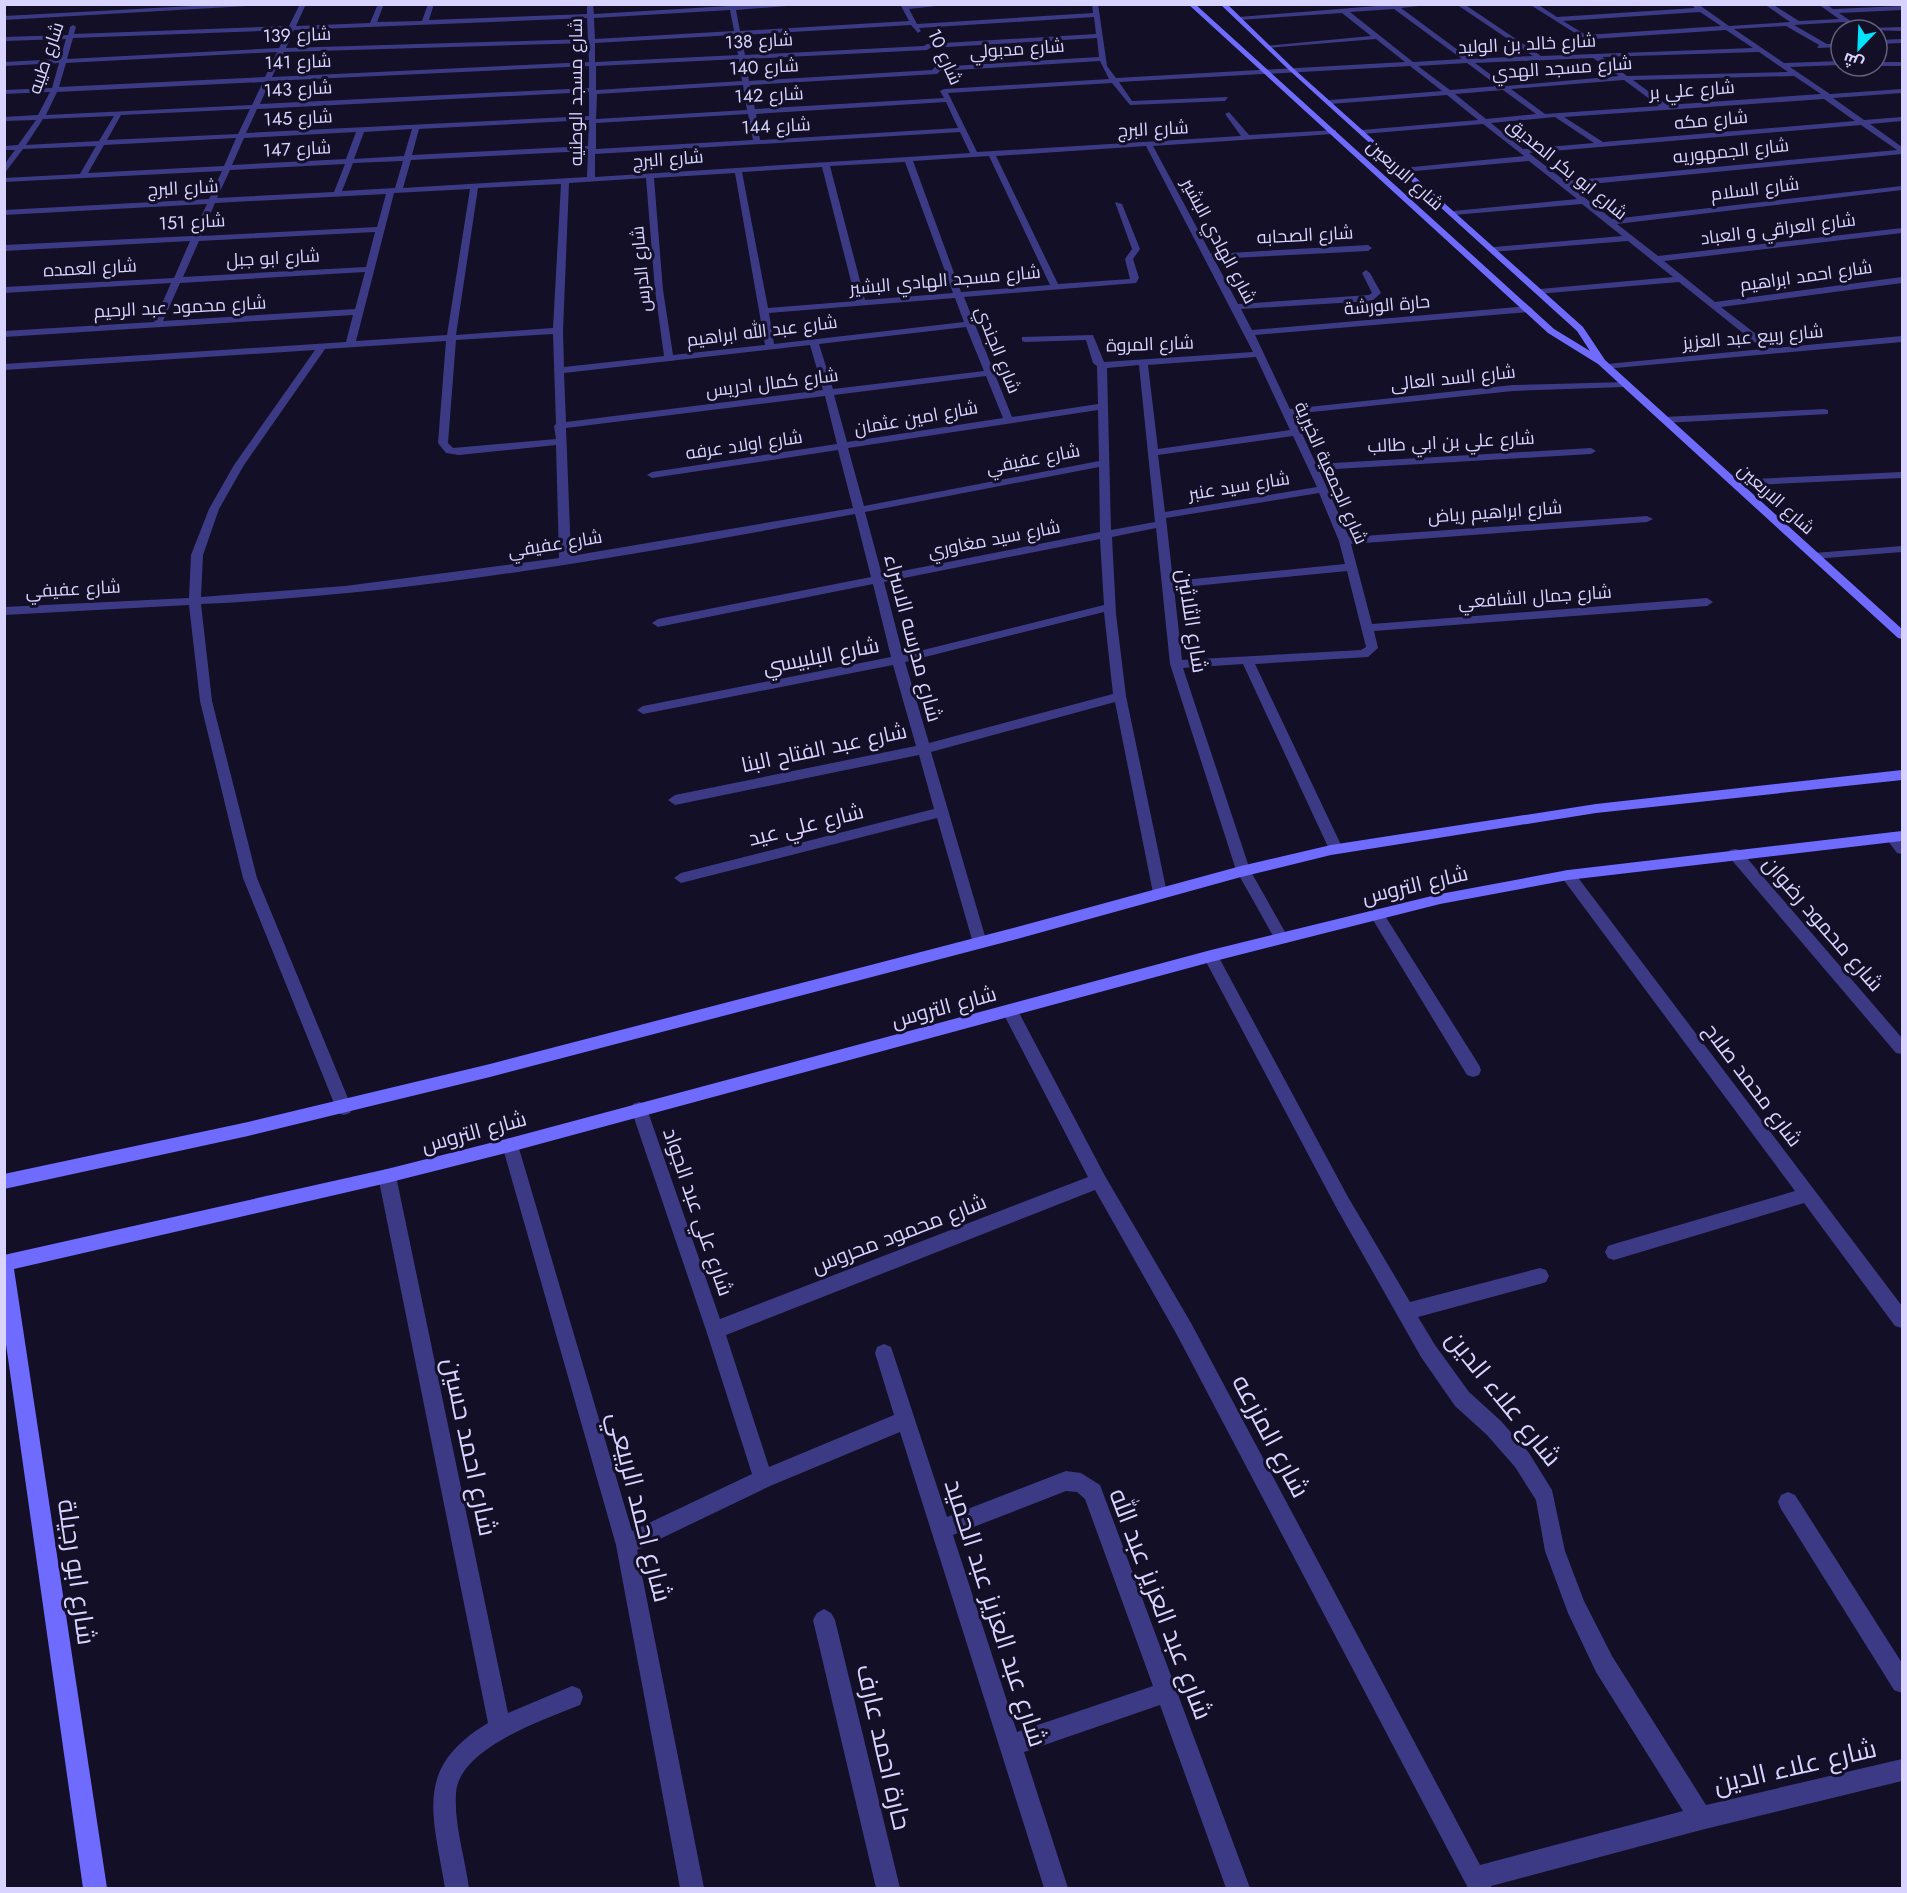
<svg xmlns="http://www.w3.org/2000/svg" width="1907" height="1893" font-family="Jost,Cairo,sans-serif">
<style>
.lines{fill:none;stroke-linecap:round;stroke-linejoin:round}
.street{fill:#3d3a85;fill-rule:evenodd}
.secondary{fill:#6f6bff;fill-rule:evenodd}
.labels{text-anchor:middle;dominant-baseline:central;stroke-width:6;stroke-linejoin:round;paint-order:stroke}
.far-street-label{font-size:18px;fill:#d9d4ff;stroke:#130f26}
.street-label{font-size:21px;fill:#d9d4ff;stroke:#130f26}
.near-street-label{font-size:26px;fill:#d9d4ff;stroke:#130f26}
</style>
<rect width="100%" height="100%" fill="#130f26"/>
<g class="lines">
<path class="street" d="M230,4h50l-276,16v-4z
M300,4h6l-10,22 74,-3 8,-19h6l-7,18 45,-1 6,-17h6l-5,16 158,-6v-10h6l1,10 135,-8v-2h83l-76,6 4,21 169,-10 -9,-17h55l-46,5 8,15 176,-11 -1,-9h6l9,62 9,12 289,-16 -29,-23 -108,9 -3,-2 106,-10 -29,-23 -105,7 2,-3 163,-13h34l-35,4 69,51 63,-3 -77,-52h8l77,52 212,-8 -27,-18 -134,9 5,4 -3,2 -65,-41h8l20,13 138,-9 -5,-4h8l31,22 61,-4 -26,-18h8l27,17 40,-2 -21,-15h8l7,5 69,-3v4l-63,3 25,17h-7l-13,-8 -50,3 33,19 14,-1v4l-24,1 2,-3 -33,-19 -52,3 50,34 57,-2v4l-51,2 40,27 72,-5v4l-69,5 31,22 38,-3v4l-32,3 32,23v7l-332,32 42,33 290,-33v4l-285,34 41,32 244,-28v5l-238,28 51,41 187,-25v6l-181,24 53,41 128,-12v6l-298,27v-4l3,-1 156,-15 -84,-67 -142,12 -1,-2 4,-3 133,-12 -45,-36 -137,11 -1,-2 4,-3 128,-11 -40,-32 -129,11 -4,-2 4,-2 124,-12 -48,-38 -126,11 -4,-2 4,-2 121,-12 -41,-32 -121,10 -4,-2 4,-2 116,-10 -31,-25 -117,9 -4,-2 4,-2 112,-9 -32,-25 -291,16 13,19 96,-4 -3,4 -95,4 -18,-22 -164,10 29,59 264,-16 -16,-22 4,-2 20,23 87,-5v4h-3l-180,12 58,108 157,-9 4,3 -4,3 -154,8 24,45 131,-9 3,-2 -10,-20 4,-3 4,3 11,20 -9,8 -131,8 11,21 276,-24 5,3 -5,3 -273,23 35,74 223,-24 114,-3 2,2 -5,3 -111,4 -220,23 23,50 275,-16 5,3 -5,3 -272,16 30,67 298,-21 6,3 -6,3 -296,22 21,80 335,-26 6,4 -6,4 -333,25 4,17 -10,9 -113,7 88,185 -7,5 -7,-5 -86,-185 -60,4 67,202 39,69 -2,4h-10l-41,-73 -66,-206 -14,-136 -44,9 4,77 10,82 41,197 -7,5 -7,-5 -38,-191 -184,50 56,191 -2,4h-10l-2,-4 -36,-125 -256,65 -7,-5 7,-5 253,-64 -15,-54 -244,50 -7,-5 7,-5 241,-49 -23,-81 -250,49 -6,-4 6,-4 248,-49 -18,-73 -215,43 -6,-4 6,-4 213,-42 -16,-63c-216,40 -434,80 -654,90l11,97 45,177 95,230 -2,5 -6,2 -6,-2 -2,-5 -93,-230 -43,-177 -11,-96 -185,10v-8l185,-9 2,-43 18,-46 25,-44 81,-115 -311,20v-6l342,-22 7,-27 -349,22v-6l150,-9 17,-39 -167,10v-6l170,-9 16,-37 -186,10v-6l188,-9 15,-32 -203,11v-5l205,-11 13,-28 -218,11v-4l76,-4 16,-28 -73,3 -19,25v-9l11,-15h-11v-4l14,-1 18,-25 -32,1v-4l34,-2 12,-23 -46,2v-4l48,-2 7,-25 -55,3v-4l56,-3 6,-20 -62,2v-4l64,-2 2,-8 3,-2 3,2 -2,7 215,-8zM1394,9l68,50 -49,3 -63,-50zM730,10l4,21 -139,8 -1,-21zM1700,12l21,14 -135,9 -23,-14zM1094,17l2,17 -169,10 -3,2 -179,9 -4,-20 170,-10 7,8 3,-2 -2,-3zM587,18l1,21 -302,9 8,-18zM288,30l-9,18 -212,11 6,-21zM734,35l4,20 -143,7v-19zM1097,38l2,19 -164,10 -3,3 -183,11 -4,-22 182,-9 3,-2zM588,43l1,19 -317,15 12,-25zM277,52l-12,25 -206,10 7,-24zM1759,52l29,20 -161,4 -25,-19zM1593,58l26,18 -113,10 -31,-23zM739,59l3,22 -146,9v-24zM1100,61l9,18 -165,10 -4,2 4,7 -189,11 -5,-24 187,-11 3,-3zM1467,63l31,23 -48,4 -32,-24zM589,66v22l-329,16 10,-23zM1794,76l27,18 -154,11 -34,-25zM1624,80l35,26 -114,8 -34,-25zM263,82l-11,23 -206,10 11,-23zM743,85l4,25 -151,9 1,-25zM1503,90l33,24 -50,5 -31,-25zM589,92v24l-343,17 11,-24zM1824,99l31,22 -252,21 -39,-25zM946,102l12,26 -198,12 -4,-26zM250,109l-12,25 -131,6 14,-25zM748,114l5,26 -157,9v-26zM114,116l-15,25 -73,4 17,-26zM1555,117l39,26 -71,6 -32,-26zM589,120l-1,26 -176,9 7,-26zM1861,125l36,25 -332,31 -36,-28zM412,129l-8,27 -50,3 10,-27zM356,132l-10,27 -114,6 12,-27zM960,132l10,21 -375,24v-23zM236,138l-12,28 -136,7 16,-28zM1146,146l107,206 -149,10 -11,-27 -71,2v4l3,1 61,-2 7,23 4,3 1,38 -86,13 -48,-120 172,-14 3,-5 -6,-19 7,-10 -18,-45 -7,-2 17,47 -7,10 5,20 -72,5 -62,-128zM588,151l-1,26 -184,11 8,-28zM989,156l61,129 -89,7 -48,-131zM403,161l-8,27 -53,3 11,-28zM905,162l48,131 -88,7 -35,-134zM345,164l-11,28 -117,6 13,-28zM822,167l34,134 -88,7 -26,-136zM735,173l30,172 -92,10 -10,-65 -9,-112zM646,178l9,112 9,66 -100,11 -1,-36 6,-148zM561,184l-8,144 -97,7 22,-147zM470,189l-23,146 -91,6 38,-148zM386,194l-9,33 -176,9 14,-33zM375,232l-9,35 -183,10 16,-36zM365,272l-10,37 -192,12 17,-38zM955,298l9,24 -190,22 -5,-31zM966,327l18,44 -151,18 -14,-45zM553,334l3,90 -2,2 2,13 -103,9 -5,-5 8,-103zM446,341l-8,102 8,10 13,2 97,-10 3,113 -214,28 -144,11 2,-42 16,-46 25,-44 81,-116zM810,345l13,45 -257,32 -2,-49zM1256,357l34,73 -132,19 -10,-84zM1139,365l16,157 -44,8 -4,-162zM986,376l17,42 -156,24 -13,-47zM825,396l12,48 -185,28 -5,3 5,3 186,-28 15,58 -282,48 -5,-128zM1098,410l1,51 -235,45 -16,-58zM1293,436l24,51 -152,25 -7,-57zM1099,467l1,65 -218,43 -17,-63zM1319,493l20,48 6,23 -172,17 -7,-63zM1100,539l4,66 -201,50 -19,-73zM1347,571l19,76 -5,3 -179,10 -8,-72zM1104,612l9,82 -184,49 -24,-81z
M1902,27v4l-34,-1 3,-2z
M1902,39v4l-25,1v-4z
M1877,62h25v4h-25z
M1824,409l4,1v4l-164,9 -5,-3 5,-3z
M1902,472v6l-169,8 -5,-3 5,-3z
M1902,546v6l-88,7 -6,-3 6,-3z
M1892,832l5,1 5,7v14l-5,-1 -12,-16z
M1735,849l5,1 162,188v16l-6,-1 -166,-195 -2,-4 2,-4z
M1568,870l5,1 329,435v22l-7,-2 -91,-123 -190,57 -6,-2 -3,-6 3,-6 6,-2 181,-53 -232,-312 -2,-4 2,-4z
M1377,909l5,2 97,154 2,5 -2,5 -6,2 -6,-2 -97,-160 2,-4z
M1211,950l5,2 132,245 62,105 130,-34 6,2 3,6 -3,6 -6,2 -122,33 17,28 34,47 32,29 28,32 23,37 13,61 19,50 28,55 94,149 196,-46v22l-201,49 -210,56 1,2h-24l-291,-553 -82,-145 -369,145 43,132 125,-52 -19,-62 2,-6 7,-3 7,3 2,6 54,164 119,-46 15,2 19,12 150,403h-24l-66,-183 -136,47 44,136h-24l-144,-456 -130,54 -133,64 67,338h-24l-64,-343 -114,-400 2,-5 6,-2 6,2 2,5 114,386 120,-57 -46,-144 -75,-221 2,-5 6,-2 6,2 2,5 73,210 368,-142 -86,-166 2,-4 6,-2 6,2 89,169 86,147 289,542 203,-54 -87,-139 -28,-59 -23,-62 -9,-51 -21,-33 -28,-32 -32,-29 -34,-49 -85,-150 -133,-251 3,-4zM1066,1491l11,1 8,7 68,187 -136,46 -64,-197z
M387,1169l6,2 3,5 112,537 64,-27 8,3 3,8 -3,8c-37,15 -121,43 -124,88 -2,32 9,64 13,95h-24c-12,-74 -32,-120 43,-165l-110,-547 3,-5z
M1788,1492l7,3 107,168v30l-8,-3 -113,-181 -3,-7 3,-7z
M824,1609l7,4 4,7 65,268h-24l-63,-268 4,-7z"/>
<path class="secondary" d="M1188,4h7l359,325 36,22 -13,-20 -287,-260 -70,-67h7l67,65 289,258 22,33 297,269v10l-4,-1 -300,-274 -50,-31z
M1902,770v10l-306,33 -265,42 -90,22 -224,62 -527,138 -242,59 -244,53v-15l244,-52 242,-58 527,-137 224,-61 90,-21 265,-41z
M1902,831v10l-334,39 -128,24 -229,58 -701,190 -123,31 -373,86 93,619h-24l-79,-558v-75l383,-86 123,-31 701,-188 229,-56 128,-24z"/>
</g>
<g class="labels">
<g class="far-street-label">
<text transform="translate(297 35) rotate(-2)">شارع 139</text>
<text transform="translate(759 41) rotate(-3)">شارع 138</text>
<text transform="translate(1527 44) rotate(-3)">شارع خالد بن الوليد</text>
<text transform="translate(1017 49) rotate(-4)">شارع مدبولي</text>
<text transform="translate(945 57) rotate(66)">شارع 10</text>
<text transform="translate(46 58) rotate(-71)">شارع طيبه</text>
<text transform="translate(298 62) rotate(-2)">شارع 141</text>
<text transform="translate(764 67) rotate(-3)">شارع 140</text>
<text transform="translate(1562 68) rotate(-4)">شارع مسجد الهدي</text>
<text transform="translate(298 89) rotate(-3)">شارع 143</text>
<text transform="translate(1692 90) rotate(-4)">شارع علي بر</text>
<text transform="translate(576 92) rotate(-90)">شارع مسجد الوطنيه</text>
<text transform="translate(769 95) rotate(-3)">شارع 142</text>
<text transform="translate(298 118) rotate(-3)">شارع 145</text>
<text transform="translate(1711 120) rotate(-5)">شارع مكه</text>
<text transform="translate(776 126) rotate(-3)">شارع 144</text>
<text transform="translate(1153 129) rotate(-3)">شارع البرج</text>
<text transform="translate(297 149) rotate(-3)">شارع 147</text>
<text transform="translate(1731 151) rotate(-6)">شارع الجمهوريه</text>
<text transform="translate(668 159) rotate(-4)">شارع البرج</text>
<text transform="translate(1567 169) rotate(39)">شارع ابو بكر الصديق</text>
<text transform="translate(1405 175) rotate(42)">شارع الاربعين</text>
<text transform="translate(183 188) rotate(-3)">شارع البرج</text>
<text transform="translate(1755 189) rotate(-7)">شارع السلام</text>
<text transform="translate(192 222) rotate(-3)">شارع 151</text>
<text transform="translate(1778 229) rotate(-7)">شارع العراقي و العباد</text>
<text transform="translate(1305 235) rotate(-3)">شارع الصحابه</text>
<text transform="translate(1219 241) rotate(62)">شارع الهادي البشير</text>
<text transform="translate(273 258) rotate(-3)">شارع ابو جبل</text>
<text transform="translate(90 268) rotate(-3)">شارع العمده</text>
<text transform="translate(641 269) rotate(-95)">شارع الدرس</text>
<text transform="translate(1806 276) rotate(-8)">شارع احمد ابراهيم</text>
<text transform="translate(945 280) rotate(-5)">شارع مسجد الهادي البشير</text>
<text transform="translate(1387 305) rotate(-5)">حارة الورشة</text>
<text transform="translate(180 307) rotate(-3)">شارع محمود عبد الرحيم</text>
<text transform="translate(762 331) rotate(-7)">شارع عبد الله ابراهيم</text>
<text transform="translate(1753 337) rotate(-5)">شارع ربيع عبد العزيز</text>
<text transform="translate(1150 344) rotate(-2)">شارع المروة</text>
<text transform="translate(998 350) rotate(68)">شارع الجندي</text>
<text transform="translate(1453 378) rotate(-6)">شارع السد العالى</text>
<text transform="translate(772 383) rotate(-7)">شارع كمال ادريس</text>
<text transform="translate(916 418) rotate(-10)">شارع امين عثمان</text>
<text transform="translate(1451 442) rotate(-3)">شارع علي بن ابي طالب</text>
<text transform="translate(744 445) rotate(-8)">شارع اولاد عرفه</text>
<text transform="translate(1033 459) rotate(-11)">شارع عفيفي</text>
<text transform="translate(1331 473) rotate(66)">شارع الجمعية الخيرية</text>
<text transform="translate(1239 486) rotate(-9)">شارع سيد عنبر</text>
<text transform="translate(1776 499) rotate(42)">شارع الاربعين</text>
<text transform="translate(1495 512) rotate(-4)">شارع ابراهيم رياض</text>
<text transform="translate(994 539) rotate(-11)">شارع سيد مغاوري</text>
<text transform="translate(555 544) rotate(-9)">شارع عفيفي</text>
<text transform="translate(73 589) rotate(-3)">شارع عفيفي</text>
<text transform="translate(1535 597) rotate(-4)">شارع جمال الشافعي</text>
</g>
<g class="street-label">
<text transform="translate(1192 621) rotate(81)">شارع الثلاثين</text>
<text transform="translate(913 638) rotate(75)">شارع مدرسه الاسراء</text>
<text transform="translate(821 656) rotate(-11)">شارع البلبيسي</text>
<text transform="translate(824 748) rotate(-12)">شارع عبد الفتاح البنا</text>
<text transform="translate(806 825) rotate(-14)">شارع علي عيد</text>
<text transform="translate(1415 885) rotate(-13)">شارع التروس</text>
<text transform="translate(1823 924) rotate(49)">شارع محمود رضوان</text>
<text transform="translate(944 1007) rotate(-15)">شارع التروس</text>
<text transform="translate(1753 1085) rotate(53)">شارع محمد صلاح</text>
<text transform="translate(474 1132) rotate(-15)">شارع التروس</text>
<text transform="translate(698 1212) rotate(71)">شارع علي عبد الجواد</text>
<text transform="translate(899 1234) rotate(-21)">شارع محمود محروس</text>
</g>
<g class="near-street-label">
<text transform="translate(1504 1398) rotate(51)">شارع علاء الدين</text>
<text transform="translate(1271 1436) rotate(62)">شارع المزرعه</text>
<text transform="translate(470 1447) rotate(78)">شارع احمد حسين</text>
<text transform="translate(640 1507) rotate(76)">شارع احمد الربيعي</text>
<text transform="translate(77 1572) rotate(82)">شارع ابو رجيلة</text>
<text transform="translate(1161 1604) rotate(69)">شارع عبد العزيز عبد الله</text>
<text transform="translate(996 1613) rotate(72)">شارع عبد العزيز عبد الحميد</text>
<text transform="translate(884 1747) rotate(77)">حارة احمد عارف</text>
<text transform="translate(1795 1766) rotate(-13)">شارع علاء الدين</text>
</g>
</g>
<rect width="1907" height="1893" fill="none" stroke="#d9d4ff" stroke-width="12"/>
<g transform="translate(1859 48) rotate(203)"><circle r="28" fill="#130f26" stroke="#625e7d" stroke-width="1.5"/>
<path d="M0-4.5L10 22L0 15L-10 22Z" fill="#00e5ff"/>
<text y="-9" font-size="16" font-weight="bold" text-anchor="middle" fill="#d9d4ff">ش</text>
</g>
</svg>
